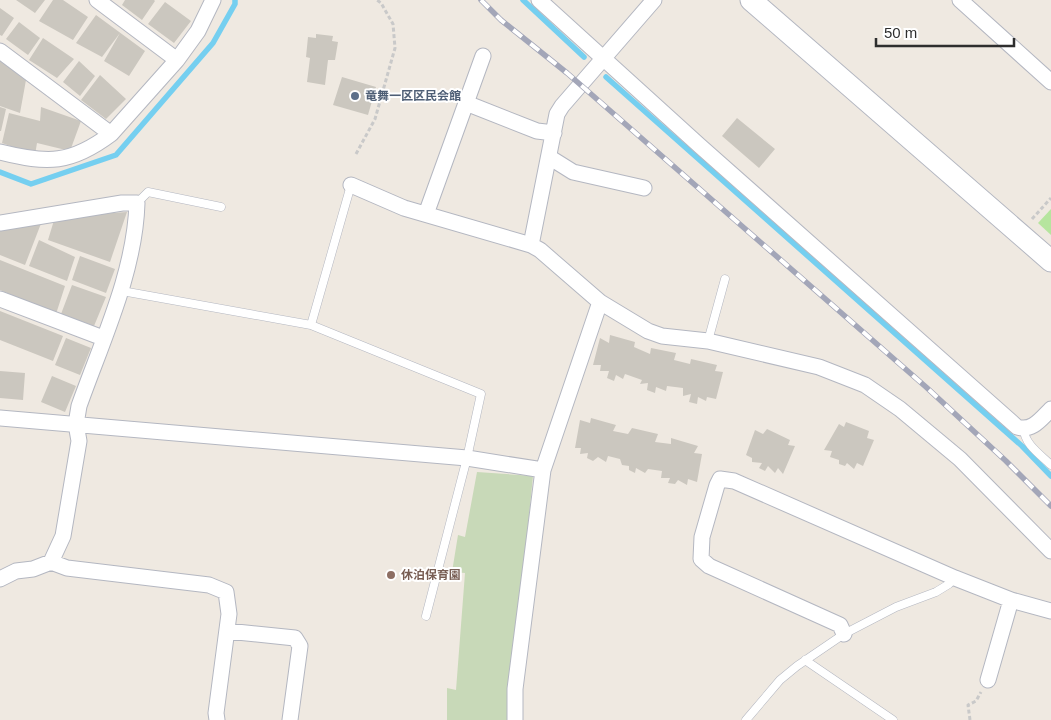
<svg xmlns="http://www.w3.org/2000/svg" width="1051" height="720" font-family="Helvetica,'Noto Sans JP',sans-serif">
<style>
.green{fill:#b6e59e}
.cemetery{fill:#c8d9b8}
.lines{fill:none;stroke-linecap:round;stroke-linejoin:round}
.stream{stroke:#75cff0;stroke-width:5.5}
.building{fill:#cbc7bf}
.lane-casing{stroke:#b4b7c1;stroke-width:9}
.street-casing{stroke:#b4b7c1;stroke-width:17}
.secondary-casing{stroke:#b4b7c1;stroke-width:23}
.path{stroke:#c9c9c9;stroke-width:3;stroke-dasharray:4 2.5;stroke-linecap:butt}
.lane{stroke:#fff;stroke-width:8}
.street{stroke:#fff;stroke-width:15}
.secondary{stroke:#fff;stroke-width:21}
.rail-casing{stroke:#a3a6b8;stroke-width:5.5}
.rail{stroke:#fff;stroke-width:4;stroke-dasharray:11;stroke-linecap:butt}
.service-dot{fill:#5c6f8a;stroke:#fff;stroke-width:2}
.education-dot{fill:#8d6e63;stroke:#fff;stroke-width:2}
.labels{text-anchor:middle;dominant-baseline:central;stroke-width:4;stroke-linejoin:round;paint-order:stroke}
.service-label{font-size:12px;font-weight:bold;fill:#4e5e75;stroke:#fff;text-anchor:start}
.education-label{font-size:12px;font-weight:bold;fill:#785e54;stroke:#fff;text-anchor:start}
</style>
<rect width="100%" height="100%" fill="#efe9e1"/>
<path class="green" d="M1051,209v26l-13,-12z"/>
<path class="cemetery" d="M477,472l56,4 -24,244h-62v-32l9,2 9,-117 -13,-1 6,-37 7,2z"/>
<g class="lines">
<path class="stream" d="M523,0l61,57
M606,77l416,369 29,30
M0,172l31,12 85,-29 97,-112 22,-39v-4"/>
</g>
<path class="building" d="M16,0h29l-10,13z
M53,0h10l25,17 -15,23 -34,-19z
M125,0h29l1,1 -13,19 -20,-15z
M165,2l26,19 -17,22 -26,-19z
M0,8l14,10 -12,18 -2,-1z
M96,15l49,36 -16,25 -25,-15 16,-28 -18,24 -26,-14z
M19,22l21,16 -12,17 -22,-16z
M316,34l17,2 -1,5 6,1 -3,18h-7l-3,25 -18,-3 3,-24 -4,-1 2,-20 8,1z
M43,38l31,21 -17,19 -28,-18z
M0,59l26,21 -6,33 -20,-7z
M79,61l16,15 -15,20 -17,-14z
M100,75l26,24 -20,20 -25,-19z
M342,77l34,10 -8,28 -35,-10z
M0,107l6,2 -5,22h-1z
M41,107l40,14 -11,30 -33,-8 -2,12 -33,-12 7,-30 31,8z
M737,118l38,31 -16,19 -37,-32z
M127,212l-17,50 -62,-22 7,-23z
M42,221l-17,44 -25,-10v-26z
M39,240l36,17 -8,24 -38,-15z
M80,256l35,13 -9,24 -34,-13z
M0,260l65,26 -9,28 -56,-24z
M72,285l34,12 -12,29 -33,-12z
M0,311l63,25 -10,25 -53,-21z
M610,335l25,7 -1,5 16,7 1,-6 25,5 -2,7 16,4 1,-5 26,6 -2,6 8,1 -7,27 -9,-2 -1,4 -8,-4 -1,7 -8,-2 2,-8 -8,2v-8l-16,-2 -1,5 -10,-4 -1,6 -8,-3 1,-7 -8,1 2,-4 -17,-6 -2,5 -7,-4 -2,6 -7,-3 2,-7h-9l1,-6h-8l7,-27 9,5z
M66,338l25,10 -11,27 -25,-10z
M0,371l25,2 -2,27 -23,-2z
M52,376l24,10 -11,26 -24,-10z
M591,418l25,7 -3,6 15,3 4,-6 26,6 -3,8 16,2v-6l27,8 -4,7 8,1 -5,28 -9,-3 -1,6 -9,-5 -3,4 -7,-1 2,-5h-9l1,-7 -14,-2 -3,4 -9,-5 -1,5 -6,-3v-4l-7,-1 -2,-6 -12,-3 -2,6 -8,-5 -5,4 -6,-3 1,-5 -8,1 1,-6h-6l5,-28 10,3z
M846,422l23,9 -2,7 7,2 -11,26 -6,-3 -3,6 -7,-6 -2,3 -6,-2v-4l-9,-3 2,-6 -8,-1 15,-26 5,3z
M767,429l23,11 -2,5 7,1 -12,28 -5,-6 -3,5 -7,-7 -3,5 -6,-3 3,-5 -10,-1v-4l-6,-3 9,-25 8,4z"/>
<g class="lines">
<defs>
<path id="lane" d="M137,203l11,-11 73,15
M122,291l189,34 170,69 -14,64 -41,158
M311,325l40,-140
M708,341l17,-62
M1024,429c0,15 17,26 27,36
M805,660l88,60
M746,720l34,-40 17,-14 47,-32 52,-27 40,-15 13,-8 6,-6"/>
<path id="street" d="M97,0l80,60
M539,0l161,146 317,281c15,5 24,-8 34,-18
M960,0l91,82
M0,51l111,83 66,-74 21,-29 15,-31
M466,103l71,28 17,2
M0,152c48,12 71,12 111,-18
M549,157l24,15 71,16
M351,185l53,23 127,37 9,5 60,52 48,29 14,5 46,5 111,26 46,18 35,24 60,50 91,92
M426,214l57,-158
M0,223l122,-20h15c-2,69 -35,138 -58,203l-3,18 3,17 -16,95 -12,26 -18,7 -17,2 -16,8
M531,245l26,-131 5,-8 92,-106
M0,299l103,39
M0,418l467,40 76,12
M51,562l16,6 142,17 17,7 3,22 -13,99 1,7
M227,631l68,7 5,8 -10,74
M844,634l-4,-9 -131,-59 -8,-7 1,-22 15,-52 3,-6 14,2 221,97 56,22 40,11
M988,680l23,-80
M515,720v-31l28,-219 57,-168"/>
<path id="secondary" d="M751,0l300,261"/>
</defs>
<use href="#lane" class="lane-casing"/>
<use href="#street" class="street-casing"/>
<use href="#secondary" class="secondary-casing"/>
<path class="path" d="M356,154l19,-35 20,-71 -2,-24 -12,-21 -4,-3
M1032,219l19,-21
M970,720l-2,-15 8,-4 5,-9"/>
<use href="#lane" class="lane"/>
<use href="#street" class="street"/>
<use href="#secondary" class="secondary"/>
<defs>
<path id="rail" d="M481,0l20,20 66,53 359,314 80,74 45,45"/>
</defs>
<use href="#rail" class="rail-casing"/>
<use href="#rail" class="rail"/>
</g>
<circle class="service-dot" cx="355" cy="96" r="5"/>
<circle class="education-dot" cx="391" cy="575" r="5"/>
<g class="labels">
<g class="service-label">
<text x="365" y="96">竜舞一区区民会館</text>
</g>
<g class="education-label">
<text x="401" y="575">休泊保育園</text>
</g>
</g>
<path d="M876 38v8h138v-8" fill="none" stroke="#2e2e2e" stroke-width="2.5"/>
<text x="884" y="38" font-size="15" fill="#2e2e2e" stroke="#ffffff" stroke-width="4" paint-order="stroke">50 m</text>
</svg>
